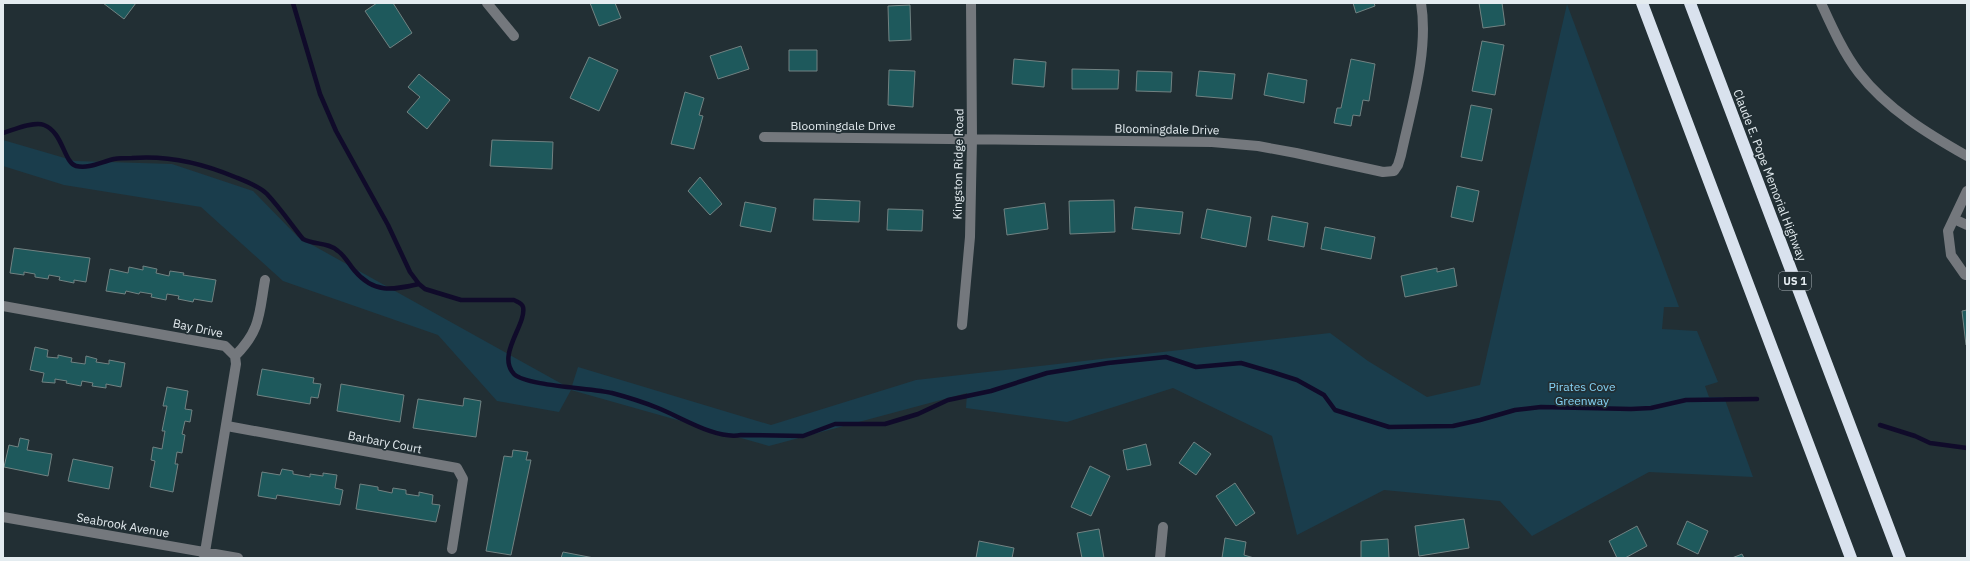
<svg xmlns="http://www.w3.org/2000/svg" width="1970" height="561" font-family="'IBM Plex Sans',sans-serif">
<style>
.green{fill:#1a3d4c}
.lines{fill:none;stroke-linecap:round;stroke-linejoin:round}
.stream{stroke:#100b2a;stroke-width:4.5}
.building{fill:#1e595c;stroke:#718282}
.minor{stroke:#74787d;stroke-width:10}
.highway{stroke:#d9e2ee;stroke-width:12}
.labels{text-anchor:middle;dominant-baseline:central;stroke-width:3.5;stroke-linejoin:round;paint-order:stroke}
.shield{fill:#222f34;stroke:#aab3b8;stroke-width:1}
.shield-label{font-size:11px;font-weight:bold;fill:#e4ecf0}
.street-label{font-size:12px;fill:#e4ecf0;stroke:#222f34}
.park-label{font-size:12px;fill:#87d4f7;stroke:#222f34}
</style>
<rect width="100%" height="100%" fill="#222f34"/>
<path class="green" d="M1567,4l112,303h-15l-2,22 35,2 21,51 -13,4 4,11h15l29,80 -104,-5 -117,64 -32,-35 -116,-11 -87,45 -25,-99 -99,-48 -106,34 -101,-14 1,-15 -198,53 -198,-56 -12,22 -62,-11 -59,-66 -155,-54 -82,-74 -137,-22 -61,-19v-26l72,21 97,3 81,27 45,46 273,152 7,-22 193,58 145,-45 414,-47 38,28 59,36 53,-12z"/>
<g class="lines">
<path class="stream" d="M293,3l27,91 16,37 52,94 22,47 9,12 6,5 36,11h53c3,2 8,3 9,7 4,17 -27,48 -9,67 12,12 78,14 98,19 15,4 31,9 46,15 23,9 58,32 83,27l62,1 32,-12h50l33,-10 30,-14 43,-9 56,-18 61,-10 58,-6 30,10 45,-4 31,9 25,8 27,15 11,15 54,17 64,-1 27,-6 35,-10 26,-3 90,2 20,-1 35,-8 71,-1
M3,133c10,-3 31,-12 41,-8 19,7 20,38 32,41 13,3 25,-4 38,-7 6,-1 12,-1 18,-1 37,-3 70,5 103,19 10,4 24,9 32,17 13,14 24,30 36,45 11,6 25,3 35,12 6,4 11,13 16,19 20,24 38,20 65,14
M1880,425l35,11 15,7 37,5"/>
</g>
<path class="building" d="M103,3h33l-12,16z
M377,3h16l19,30 -22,15 -25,-37z
M590,3h25l6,15 -22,8z
M1353,3h21l1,3 -19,7z
M1479,3h23l3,22 -22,3z
M910,5l1,35 -22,1 -1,-35z
M1482,41l22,4 -9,50 -23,-4z
M741,46l8,23 -31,10 -8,-23z
M789,50h28v21h-28z
M589,57l29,13 -19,41 -29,-13z
M1014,59l32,3 -2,25 -32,-3z
M1351,59l24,5 -6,37 -6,-1 -3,16 -7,-1 -2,11 -17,-3 3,-15h4z
M1072,69l47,1 -1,19h-46z
M889,70l26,1 -2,36 -25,-2z
M1137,71l35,1 -1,20 -35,-1z
M1199,71l36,3 -3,25 -36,-3z
M1268,73l39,7 -3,23 -40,-8z
M419,74l31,26 -23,29 -20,-17 13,-15 -12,-10z
M685,92l19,6 -5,17 4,1 -9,33 -23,-5z
M1471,105l21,4 -10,52 -21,-4z
M492,140l61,2 -1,27 -62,-3z
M700,177l22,27 -12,11 -22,-24z
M1457,186l22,5 -6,31 -22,-5z
M814,199l46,2 -1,21 -46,-2z
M1114,200l1,32 -45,2 -1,-33z
M745,202l31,6 -5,24 -31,-6z
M1045,203l3,26 -41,6 -3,-26z
M1135,207l48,5 -3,22 -48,-5z
M888,209l35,1 -1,21 -35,-1z
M1207,209l44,8 -5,30 -45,-9z
M1272,216l36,7 -4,24 -36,-7z
M1325,227l50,10 -4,22 -50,-10z
M14,248l76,10 -4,24 -12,-2v3l-15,-3 1,-3 -11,-2 -1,4 -13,-2v-3l-11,-2v3l-14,-2z
M143,266l14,3 -1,4 13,3 1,-5 14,2 -1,2 33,5 -4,22 -18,-3 -1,3 -15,-3 1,-3 -12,-2 -1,6 -15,-3 1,-3 -12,-2 -1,2 -13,-3 -1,3 -19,-3 4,-22 18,4 1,-6 14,3z
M1437,268v4l17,-4 3,18 -52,11 -4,-21z
M1967,310v35h-1l-4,-34z
M35,347l13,3 -1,7 11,1v-3l14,3 -1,4 14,2 1,-8 11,3 -1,3 13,2v-4l16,3 -4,24 -15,-3v4l-14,-2 1,-3 -11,-2 -1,5 -15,-3 1,-2 -12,-2v4l-13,-1 2,-9 -14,-3z
M262,369l52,9 -1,5 8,1 -3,14 -7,-1 -1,7 -53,-9z
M341,384l63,11 -4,27 -63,-11z
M167,387l21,4 -3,18 7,1 -2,12 -5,-1 -3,13 3,1 -3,18 -5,-1 -2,12h3l-5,28 -23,-5 5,-26 -4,-1 2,-13 9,2 3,-18h-3l5,-25h-4z
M464,398l17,3 -5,36 -63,-9 5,-29 45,7z
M20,438l9,2 -2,10 25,4 -4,22 -44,-9 5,-22 9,2z
M1194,442l17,12 -15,21 -17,-12z
M1146,444l5,21 -24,5 -4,-20z
M513,450l15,2 -2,8h5l-20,95 -25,-4 18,-95 8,1z
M73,459l40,8 -4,22 -41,-8z
M1090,466l20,10 -19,40 -20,-9z
M282,469l11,2v3l17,3v-3l13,2v-3l14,2 -2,13 8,2 -3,15 -63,-10 -1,4 -18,-3 4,-24 18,3z
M1235,483l20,30 -19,13 -20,-30z
M360,484l18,3v3l14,3 1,-5 13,2v4l13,2v-4l14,3 -1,9 8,1 -4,17 -80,-13z
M1464,519l5,29 -50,8 -4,-30z
M1687,521l21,10 -10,23 -21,-10z
M1637,526l10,20 -22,12h-8l-8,-17z
M1099,529l5,29h-22l-5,-25z
M1225,538l21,4 -2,13 10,3h-32z
M1388,539l1,19h-28v-17z
M979,541l35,7 -2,10h-36z
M563,552l31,6h-33z
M1742,554l2,4h-12z"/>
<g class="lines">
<path class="minor" d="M487,3l27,33
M1821,3c11,24 22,49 38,70 28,36 69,61 108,83
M764,137l448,5 46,4 38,7 87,19 11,-1 4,-6 3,-10c10,-47 28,-104 20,-152
M1967,191l-19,40 3,24 14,20h2
M1954,219l13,6
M3,306l222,40 10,10 1,8 -32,194
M962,325l8,-88 2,-98 -1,-136
M235,356c26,-26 24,-42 30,-76
M227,426l230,42 6,11 -11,70
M3,517l235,41
M1160,558l3,-31"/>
<path class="highway" d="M1642,3l209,555
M1690,3l210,555"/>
</g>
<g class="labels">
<rect class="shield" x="1779" y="272" width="32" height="18" rx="3"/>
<g class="shield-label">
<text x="1795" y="281">US 1</text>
</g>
<g class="street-label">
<text x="843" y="125">Bloomingdale Drive</text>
<text transform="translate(1167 129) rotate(1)">Bloomingdale Drive</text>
<text transform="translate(958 164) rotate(-89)">Kingston Ridge Road</text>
<text transform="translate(1770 175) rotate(69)">Claude E. Pope Memorial Highway</text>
<text transform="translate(198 328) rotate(12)">Bay Drive</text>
<text transform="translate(385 442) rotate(11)">Barbary Court</text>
<text transform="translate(123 525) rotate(10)">Seabrook Avenue</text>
</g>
<g class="park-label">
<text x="1582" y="386">Pirates Cove<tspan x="1582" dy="14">Greenway</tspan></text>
</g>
</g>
<rect width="1970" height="561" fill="none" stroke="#e4ecf0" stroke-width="8"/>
</svg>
